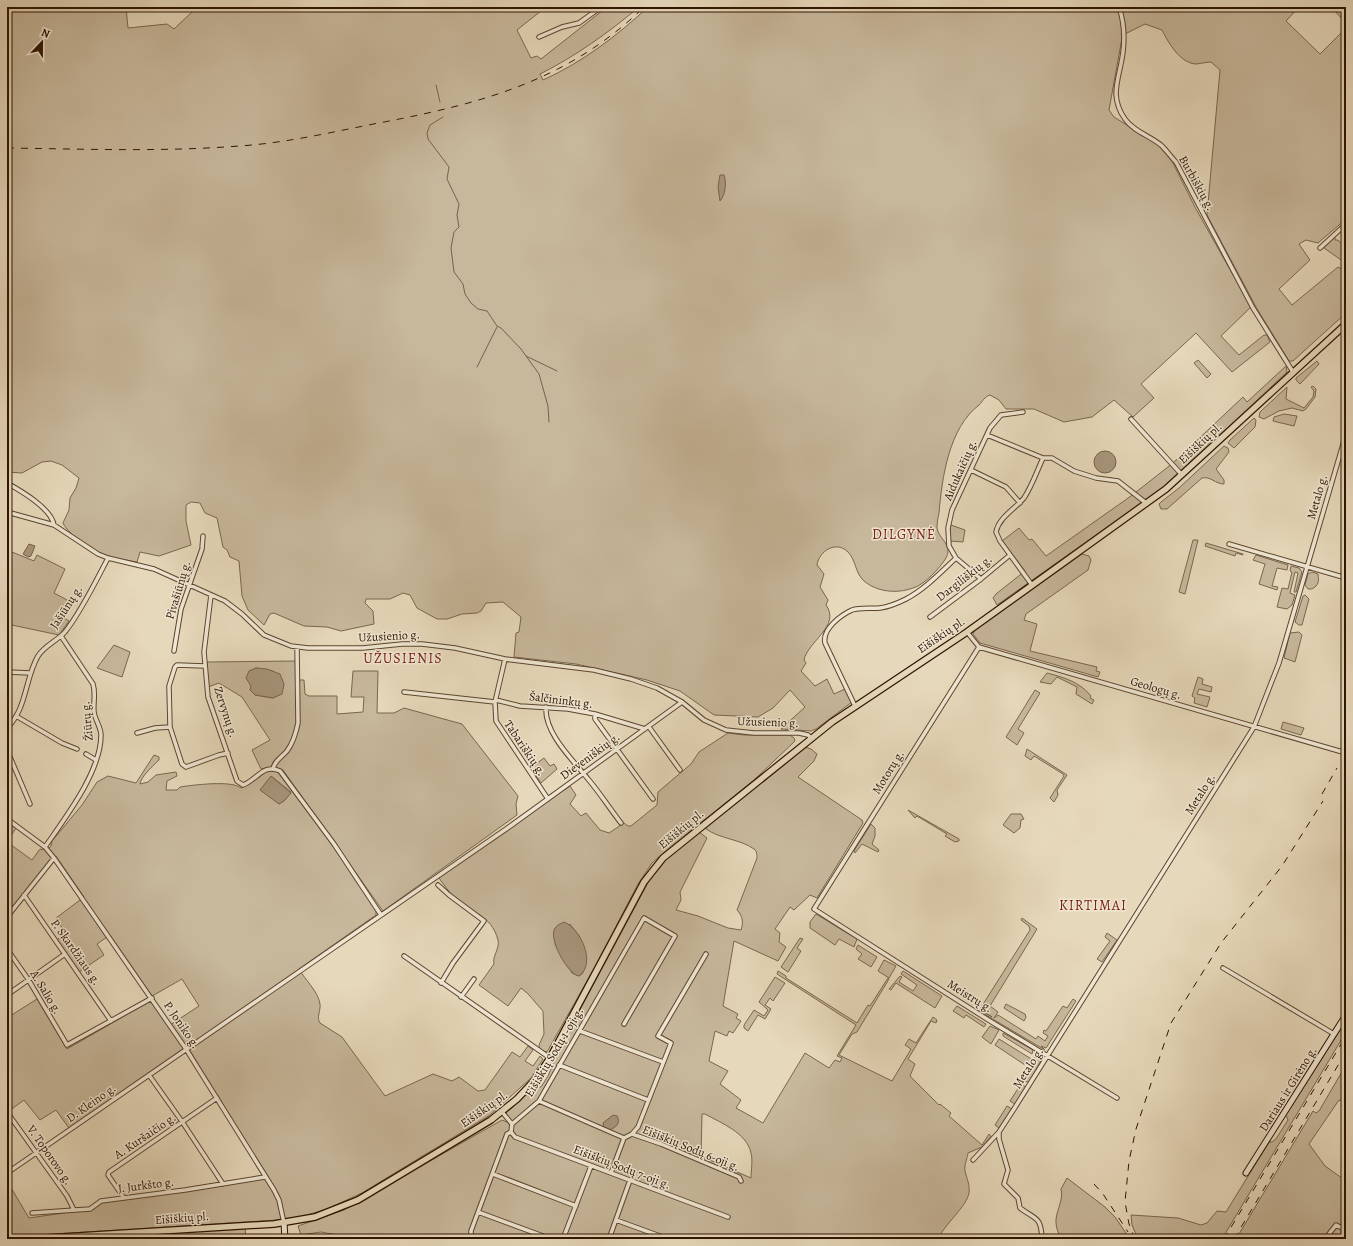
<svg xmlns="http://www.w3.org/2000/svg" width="1353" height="1246" font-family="Alegreya,serif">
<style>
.green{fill:#c7b79b;stroke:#7a664e;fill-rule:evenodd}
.water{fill:#a7957b;stroke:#77614b}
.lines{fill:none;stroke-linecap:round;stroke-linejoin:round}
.stream{stroke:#77614b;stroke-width:1}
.street-casing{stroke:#5c4530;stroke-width:5.5}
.secondary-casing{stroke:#2e1402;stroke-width:7}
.primary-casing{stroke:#2e1402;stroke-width:8}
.street{stroke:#efe6d2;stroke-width:3.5}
.secondary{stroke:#efe6d2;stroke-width:5}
.primary{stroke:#e6d8ba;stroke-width:5.5}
.rail{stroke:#2e1402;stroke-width:1;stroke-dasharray:7 7;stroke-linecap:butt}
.labels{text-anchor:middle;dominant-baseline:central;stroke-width:3;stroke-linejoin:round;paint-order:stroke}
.street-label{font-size:12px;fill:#2e1402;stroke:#efe6d2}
.quarter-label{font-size:14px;letter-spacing:1px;fill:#7a1f14;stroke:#efe6d2}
</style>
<rect width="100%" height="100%" fill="#e6d8ba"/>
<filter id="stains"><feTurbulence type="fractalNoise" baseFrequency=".005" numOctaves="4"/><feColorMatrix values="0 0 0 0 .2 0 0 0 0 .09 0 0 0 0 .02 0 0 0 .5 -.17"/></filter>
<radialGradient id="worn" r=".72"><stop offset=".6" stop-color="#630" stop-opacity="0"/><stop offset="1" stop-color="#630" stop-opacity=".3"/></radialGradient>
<path class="green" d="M7,7h119l2,21 39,-4 7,5 18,-17v-3l2,-2h352l-29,23 14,28 6,-2 4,3 66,-52 8,5 8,-5h16c-31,26 -63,49 -99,67l3,6c38,-17 74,-44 105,-73h651l-13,14 34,33 26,-26v191l-28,24 -12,-3 -7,4 11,16 -31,29 13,16 46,-38 8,4v42l-53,48h-4l-33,-54 -49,-92 13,-145 -9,-8c-5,0 -12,2 -16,2 -16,-2 -27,-22 -33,-34l-17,-6 -20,10 -3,4 -13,72 5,7 45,28 13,16 24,48 55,98 -30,29 18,19 25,-20h3l3,7 -38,30 -36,-39 -55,51 13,14 -21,19 -19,-17 -22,17 -28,5 -30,-13h-28l-7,-9 -9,-5c-6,2 -7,6 -11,10 -30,23 -37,72 -40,108 -1,4 -2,10 -2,15 2,11 16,17 9,30 -6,10 -22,27 -33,30 -16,6 -36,4 -49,-7 -9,-8 -8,-21 -16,-29 -12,-12 -29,-1 -31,13l7,9 -4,13 8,13 -2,5c15,21 -18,36 -22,55l2,3 -5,8 14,15 12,-7 7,15 11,-5 7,13 -36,27 -5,2 -30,-2 24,-22 -15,-17 -17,18 -15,9 -44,-2 -34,-24 -33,-11 -71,-16 -62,-7 2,-24 3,-1 2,-15 -18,-15 -17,1 -5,8 -4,2 -15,1 -15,5h-10l-20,-11 -7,-13 -7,-2 -13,6h-24l-1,4 8,8 1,13 -33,7 -14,-4 -23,-1 -30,-13 -4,1 -6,11 -16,-15 -6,-14 -3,-35 -9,-4 -3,-7 -4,-3 -6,-29 -12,-5 -5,-10 -9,-1 -5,3v16l5,24 -32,11 -19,-4 -3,10c-10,-2 -20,-3 -29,-6 -13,-4 -40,-21 -45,-33l6,-13 1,-12 6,-10 3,-10 -17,-13 -11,-4 -9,1 -20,11 -15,-1z
M1331,7h15v16z
M1335,236v4h3l8,9v11l-2,2 -20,-14v-2z
M1198,360l13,14 -4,4 -13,-15z
M1317,361l2,3 -19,20 -4,-4v-2z
M1286,366l1,6 -123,115 -167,118 -4,-7 3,-4 29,-23 -23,-30 17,-13 10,12 3,-1 14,17 85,-60 42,-33 70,-66 4,5z
M1313,386l3,3 -1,8 -9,12 -3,2 -11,-3 -13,3 -15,8 -5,-2 1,-5 27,-25 -1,12 18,9 9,-11 1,-6 -3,-4z
M1284,414l13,2 -3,10 -21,-5 1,-4z
M1254,418l2,2 -1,7 -21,21 -6,-5 2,-3z
M1224,446l4,2 1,4 -13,17 8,11v4c-9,0 -13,-8 -22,-6l-35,31h-6l-2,-5 2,-2 18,-14z
M951,525l14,5 -2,12 -13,-1 -2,-7z
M1193,540h5l-13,54 -6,-2z
M1206,543l37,11v1l-7,-2 -1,3 -30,-10z
M7,550l27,11 3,-6 28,14 -11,24 15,8 -8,15 8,5 -10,14 -52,-11z
M1082,554l7,2 2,4 -3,10 -62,44 -2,6 13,4 -7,27 67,16 -1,4 4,1 -2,5 -118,-34 -7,-9 2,-4z
M1256,555l32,10 -1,5 -10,-2 -5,18 6,1 -1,3 -18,-6 6,-20 -12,-4z
M1291,566l8,2 3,4 -6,20h-2l4,-19 -3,-1 -5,21 5,2 -3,10 -5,4 -10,-2 5,-19 6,1 4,-17 -2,-1z
M1312,572l6,2c1,7 1,11 -6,15h-4l-3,-4 3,-11z
M1305,595l4,4 -7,26h-3l-4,-3 8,-26z
M1299,632l3,3 -7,27 -11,-4 6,-25z
M114,645l16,7 -8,25 -25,-9z
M296,661v19h8l1,14 4,2h28v18l26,-2 1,-15h-13l2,-26h25l-1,42h17l10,-5 58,16 56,72 -2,8 1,11 -134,96 -100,-141 -9,-3 -13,2 -9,-19 18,-10 -28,-43 -23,-14 -11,4 -1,-25zM256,668l17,3v27l-18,-3 -5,-11 -1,-13z
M1047,673c16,4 33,9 44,23l-1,2 4,2 -2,4 -16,-10 1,-7 -20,-10 -6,7 -11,-2z
M1198,677l5,2 -1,5 10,3 -1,5 -12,-3 -2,5 13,3 -3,10 -13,-4 1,-5 -3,-2z
M1035,690l5,3 -22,36 6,4 -7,12 -11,-8z
M1283,722l21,6 -3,7 -20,-6z
M728,733l16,2h46l4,3 1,3 -42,40 -85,68 -16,14 -14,21 -42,81 -49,87 -7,-2 -1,-5 5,-11 -1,-23c-8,-8 -13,-17 -22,-23l-13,18 -29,-21 15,-21c-2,-8 6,-15 4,-24 -7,-26 -26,-26 -43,-42 -6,-6 -11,-13 -16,-20l1,-2 130,-90 6,9 -6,9 11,12 5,-3 14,17 9,3 15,-10 4,3h3l26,-21 1,-13 33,-28 8,-12zM570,924l9,12 4,37 -4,3 -7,-3 -17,-29z
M805,747l6,2 6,5 -3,7 -16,16 64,43 1,3 -46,75 -7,-3 -16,15 -4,-3 -15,22 5,4 -1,9 7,5 -8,14 -44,-20 -11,65 15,8 -2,4 5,3 -8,12 -4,-2 -2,5 -12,-5 -6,30 19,10 -8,13 21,16 -5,8 27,15 42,-70 24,15 6,-8 5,2 2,-4 -5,-2 19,-31 -79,-51 1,-3 8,5v2l71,45 11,-18 2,1 18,-28 1,1 -32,53 -5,2 -13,21 53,26 19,-32 -6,-4 4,-6 7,4 17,-26 4,3 -1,3 -5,-2 -23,38 7,5 -5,12 29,29 1,-1 11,9 -2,3 33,29 7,-11 2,2 -9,11 -14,6c-1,6 -4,13 -3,18 2,8 5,14 4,22 -2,13 -25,32 -31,46h-598l-3,-4 -16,-3 -20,3 -3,-9 46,-16 158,-90 7,3 2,-2 -5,-8 29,-26h6l7,-11 13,-31 90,-168 13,-16 35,-29 8,6 -27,54 1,8 -5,10 22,6 30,12 13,2c3,-8 1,-15 -4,-20l20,-52c0,-3 0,-7 -3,-9 -14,-10 -34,-10 -48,-20v-2zM702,1114h3c16,9 42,19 46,39 2,7 0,18 0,25l-50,-22z
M1027,749l40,26 -10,15 1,5 -4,7 -4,-4 14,-22 -1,-2 -29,-18 -3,4 -6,-4z
M154,755l5,2v3c-5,5 -18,16 -19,24l8,-2 8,-7 20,-3 1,4 -10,5 -1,9h11l3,-3c13,-2 52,-7 61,1 14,-7 20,-19 36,-17l51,68 48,71v5l-77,54c6,11 19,22 21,35 1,7 -4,13 0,19l22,14 43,59 48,-22 19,7 7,-4 19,14 7,-1 27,-38 8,5 8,-11 5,4 -8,11 8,5 7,-10 3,3 -12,19 -41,37 -128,78 -35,16 -30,9 -19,2 -271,17v-56l22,37 62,-9 11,-7 120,-16 46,-9 -81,-131 -118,82 -13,-18 -16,10 -16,-20 -15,11 -2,-3v-90l30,-19 30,50 85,-49 18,25 29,-19 -17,-27 -30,17 -42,-61 -13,9 7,11 -25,17 -22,-32 8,-7 -9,-15 28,-21 -28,-41 -49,59v-93l9,6 -9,14 25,18 8,-11 7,1 4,-4 1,-5 30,-36 15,-23 11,-6 28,7zM271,776l20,16 -7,9 -5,3z
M544,758l6,8 4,-2 3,5 -16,14 -10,-14 1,-2z
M908,810l51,29v2l-4,1 -10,-6 2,-2 -30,-18 -2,2z
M1011,814h10l3,5 -3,1 -1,8 -6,5 -11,-8z
M871,824l4,4v8l-3,8 7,6 -1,2 -16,-8 -7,9 -1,-2z
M816,914l41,25 -3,8 -15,-8 -4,6 -25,-17v-6z
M1022,918l15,11 -47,77 8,6 -4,6 4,-3 38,24 2,-3 7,5 3,-5 -5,-3 1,-3 2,1 17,-25 4,2 6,-9 3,2 -30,47 -5,-2 4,4 -66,-39 1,-1 12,7 -12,-8 50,-79 -1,-4 -8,-6z
M1107,933l10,7 -15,22 -5,-3 13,-18 -5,-4z
M800,938l3,1 -6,9 4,3 -13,21 -7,-5z
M858,945l19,12 -6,10 -13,-8 4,-5 -6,-5z
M884,960l12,6 -7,12 -11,-7z
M903,971l39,25 -7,12 -39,-25 -5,7 -2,-1 11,-13 2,1 -3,5 14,9 4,-6 -16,-11z
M775,977l10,6 -12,18 -3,-3 -5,7 6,4 -6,10 -7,-4 -10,16 -4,-3v-3l10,-15 10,6 4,-6 -9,-8z
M1006,1004l19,10 1,3 -2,4 -20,-13z
M957,1006l29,18 -2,3 -18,-12 -2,3 -11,-7z
M1346,1021v11l-124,207h-84l-6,-14 -1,-10 47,3 23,7 6,-2 10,-12 9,1 43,-70h3l4,-3 12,-19 -2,-5z
M990,1026l9,4 -8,14 -9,-7z
M1003,1033l30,17 -1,4 -29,-18z
M999,1039l34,21 5,-7 5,4 -14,25 -6,-1 9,-16 -5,-3 -2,3 -30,-20z
M1346,1065v50l-4,-2 3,-11 -6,-2 -30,44 16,22 21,15v58h-110l77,-128 3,2 3,-2z
M1021,1084l5,3 -11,17 -5,-3z
M1007,1106l5,3 -13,19 -4,-3z
M1067,1178l38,29 10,10 15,22h-69c-2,-5 -5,-11 -5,-16 -1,-11 8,-22 5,-34z
M245,1228l1,11h-170z"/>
<path class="water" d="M720,175h4c3,8 1,21 -4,26l-2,-14z
M1094 462a11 11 0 1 1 22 0a11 11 0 1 1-22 0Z
M29,544l6,2 -4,10 -3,1 -5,-3z
M256,668l11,1 13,5 4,10 -2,10 -9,4 -18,-3 -5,-5 1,-4 -5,-8 3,-7z
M271,776l20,17 -7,8 -5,3 -19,-14z
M564,922c16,6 33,41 15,54 -11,-1 -33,-40 -23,-49 1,-2 6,-4 8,-5z
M613,1115l4,1c4,7 -1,11 -7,14l-6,-3 -1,-4z"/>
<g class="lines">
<path class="stream" d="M436,85l4,17
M443,117l-13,8 -3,8 1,6 21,28 -2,12 12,25 -2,11 2,12 -5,5 -3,16 3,24 9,12 2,10 6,9 7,6 9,2 10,15 4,2 20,21 18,25 9,32 1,16
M526,356l31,15
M477,367l20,-40"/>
<defs>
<path id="street" d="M1119,7c5,15 6,29 4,45 -3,26 -15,43 2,67 9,13 26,17 37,27 5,5 9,11 14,16l77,146 40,64
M539,37l23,-10 17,-4 22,-16
M1320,248l26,-24
M1131,419l51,56
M987,435l56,23c-6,13 -11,28 -19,40 -9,11 -25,19 -28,34l4,9 32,44
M1043,458h9l22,13 22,7 22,3 28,22
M971,470l35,17 14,16
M7,483c14,8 44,25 47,42
M7,512l47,13 44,29 10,4 46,11 71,32 17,13 22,21 27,11 17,2h55l39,-4h20l33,4 50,11 89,11 37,9 26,9 25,14 22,18 22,10 28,3h45l9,2 3,3
M1229,544l117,34
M981,579l-25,-21 -7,-12 -1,-18 4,-18 38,-82 11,-13 22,-3
M211,595l-7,57 4,45 29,84 6,4c14,-5 20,-22 37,-14l54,73 47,71
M930,617l51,-38 29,-24
M967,632l12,15 367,106
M979,647l-165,262 176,112 127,77
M174,651l7,-42 21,-60 1,-13
M505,659l-10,43 1,19 52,78
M205,666l-28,-1 -2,2 -6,19 1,41 12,37 4,3 33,-12 9,-2
M7,672l23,1
M404,692l91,10
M496,700l24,6 48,3 27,5 50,15
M855,706l-30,-63c-3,-14 16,-28 27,-33 9,-3 19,-1 28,-2 8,-1 18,-5 26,-9 19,-10 34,-26 50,-41
M546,707c-2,26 27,53 42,72 12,14 22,30 33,44
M595,714v5l58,80
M16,716l46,27 15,6
M649,727l31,43
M7,728c20,-19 18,-50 31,-72 7,-11 19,-15 27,-24 16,-20 31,-51 43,-74
M137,733l18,-5 15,-1
M7,750l23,54
M86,754l10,6
M273,769c1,-8 9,-12 14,-18 6,-8 9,-18 11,-28l-1,-76
M7,819l38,28 9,11 132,191 88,141 5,10 5,23
M45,847c20,-29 56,-75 56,-112 0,-8 -6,-15 -7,-23 -1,-9 2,-18 -1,-28l-32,-48
M438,885l11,10 35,26 -31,42 -12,20
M24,895l87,126
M7,917l47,-59
M7,949l21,30 39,66 85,-47
M404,956l146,102
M1223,968l111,66
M7,995l58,-41
M461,997l13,-18
M580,1031l83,31
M559,1065l89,35
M149,1075l34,48 40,61
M539,1101l85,37
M7,1112l60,84 7,14
M502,1112l10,12
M511,1132l4,5 213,80
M999,1132v7l9,31 -4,14 14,14 2,10c16,12 21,8 22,31
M632,1134l29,10 78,33 2,4
M1344,1154l2,-3
M973,1160l26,-28 15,-23 240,-382 25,-64 67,-229
M7,1173l502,-346 173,-125
M611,1173l13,-35 8,-4 6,-7 33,-84 -13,-7 48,-82
M493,1174l83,32
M124,1198l-16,-23 1,-3 108,-74
M478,1212l73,27
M32,1213l58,-4 11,-8 84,-11 80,-13
M616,1220l52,19
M471,1239v-8l36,-97 4,-2 1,-8 27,-23 105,-183 31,18 -51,88
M563,1239l28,-73
M609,1239l21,-59
M1325,1239l11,-14 10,5"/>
<path id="secondary" d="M1246,1173l100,-158
M284,1223l1,16"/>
<path id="primary" d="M30,1239l244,-15 41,-7 43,-17 133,-80 26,-21 18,-19 15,-22 94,-176 19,-24 169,-136 135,-90 199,-143 180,-165"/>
</defs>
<use href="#street" class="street-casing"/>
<use href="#secondary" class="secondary-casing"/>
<use href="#primary" class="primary-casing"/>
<use href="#street" class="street"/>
<use href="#secondary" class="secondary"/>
<use href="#primary" class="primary"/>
<path class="rail" d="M7,148c77,1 155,4 232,-2 49,-3 97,-15 145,-24 99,-19 185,-42 260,-115
M1322,794l15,-26
M1094,1184l9,10 25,38
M1135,1239l-6,-15 -4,-22 4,-41 7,-32 35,-106 50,-80 61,-77 41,-65
M1224,1239l122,-203
M1234,1239l112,-187"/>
</g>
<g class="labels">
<g class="street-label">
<text transform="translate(1197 183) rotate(61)">Burbiškių g.</text>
<text transform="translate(1200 443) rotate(-43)">Eišiškių pl.</text>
<text transform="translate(960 470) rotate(-66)">Aidukaičių g.</text>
<text transform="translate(1317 497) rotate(-74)">Metalo g.</text>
<text transform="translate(964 578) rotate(-38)">Dargiliškių g.</text>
<text transform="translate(178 590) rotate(-73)">Pivašiūnų g.</text>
<text transform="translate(66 607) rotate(-57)">Jašiūnų g.</text>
<text transform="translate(941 635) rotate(-34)">Eišiškių pl.</text>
<text transform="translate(389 636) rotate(-3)">Užusienio g.</text>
<text transform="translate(1156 688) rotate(16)">Geologų g.</text>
<text transform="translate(561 700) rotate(7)">Šalčininkų g.</text>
<text transform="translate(226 712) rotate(72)">Zervynų g.</text>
<text transform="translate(87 721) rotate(-95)">Žiūrų g.</text>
<text transform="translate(768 722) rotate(2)">Užusienio g.</text>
<text transform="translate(525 748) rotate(56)">Tabariškių g.</text>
<text transform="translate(590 756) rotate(-36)">Dieveniškių g.</text>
<text transform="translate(888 772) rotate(-58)">Motorų g.</text>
<text transform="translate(1200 794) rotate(-58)">Metalo g.</text>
<text transform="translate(681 829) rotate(-39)">Eišiškių pl.</text>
<text transform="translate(76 952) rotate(55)">P. Skardžiaus g.</text>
<text transform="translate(46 992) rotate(59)">A. Salio g.</text>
<text transform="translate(970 996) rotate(32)">Meistrų g.</text>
<text transform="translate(182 1025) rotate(56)">P. Joniko g.</text>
<text transform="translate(554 1052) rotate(-59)">Eišiškių Sodų 1-oji g.</text>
<text transform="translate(1028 1068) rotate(-57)">Metalo g.</text>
<text transform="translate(1288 1089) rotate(-58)">Dariaus ir Girėno g.</text>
<text transform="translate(91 1103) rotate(-35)">D. Kleino g.</text>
<text transform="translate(484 1109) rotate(-35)">Eišiškių pl.</text>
<text transform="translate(145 1136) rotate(-34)">A. Kuršaičio g.</text>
<text transform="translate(691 1148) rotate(22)">Eišiškių Sodų 6-oji g.</text>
<text transform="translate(50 1155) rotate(55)">V. Toporovo g.</text>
<text transform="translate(622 1167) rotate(21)">Eišiškių Sodų 7-oji g.</text>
<text transform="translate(146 1185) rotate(-7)">J. Jurkšto g.</text>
<text transform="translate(182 1218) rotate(-4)">Eišiškių pl.</text>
</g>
<g class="quarter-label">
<text x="904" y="534">DILGYNĖ</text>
<text x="403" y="658">UŽUSIENIS</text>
<text x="1093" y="905">KIRTIMAI</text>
</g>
</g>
<rect width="1353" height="1246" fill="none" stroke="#e6d8ba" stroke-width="24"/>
<rect x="8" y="8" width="1337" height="1230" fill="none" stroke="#2e1402" stroke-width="2"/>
<rect x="12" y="12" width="1329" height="1222" fill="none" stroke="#2e1402"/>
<g transform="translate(42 42) rotate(22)" stroke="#efe6d2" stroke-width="3" paint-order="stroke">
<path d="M0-3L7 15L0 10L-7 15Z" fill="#2e1402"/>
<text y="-6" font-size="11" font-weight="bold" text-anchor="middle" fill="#2e1402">N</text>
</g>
<rect width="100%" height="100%" filter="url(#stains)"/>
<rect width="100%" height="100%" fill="url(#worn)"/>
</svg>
